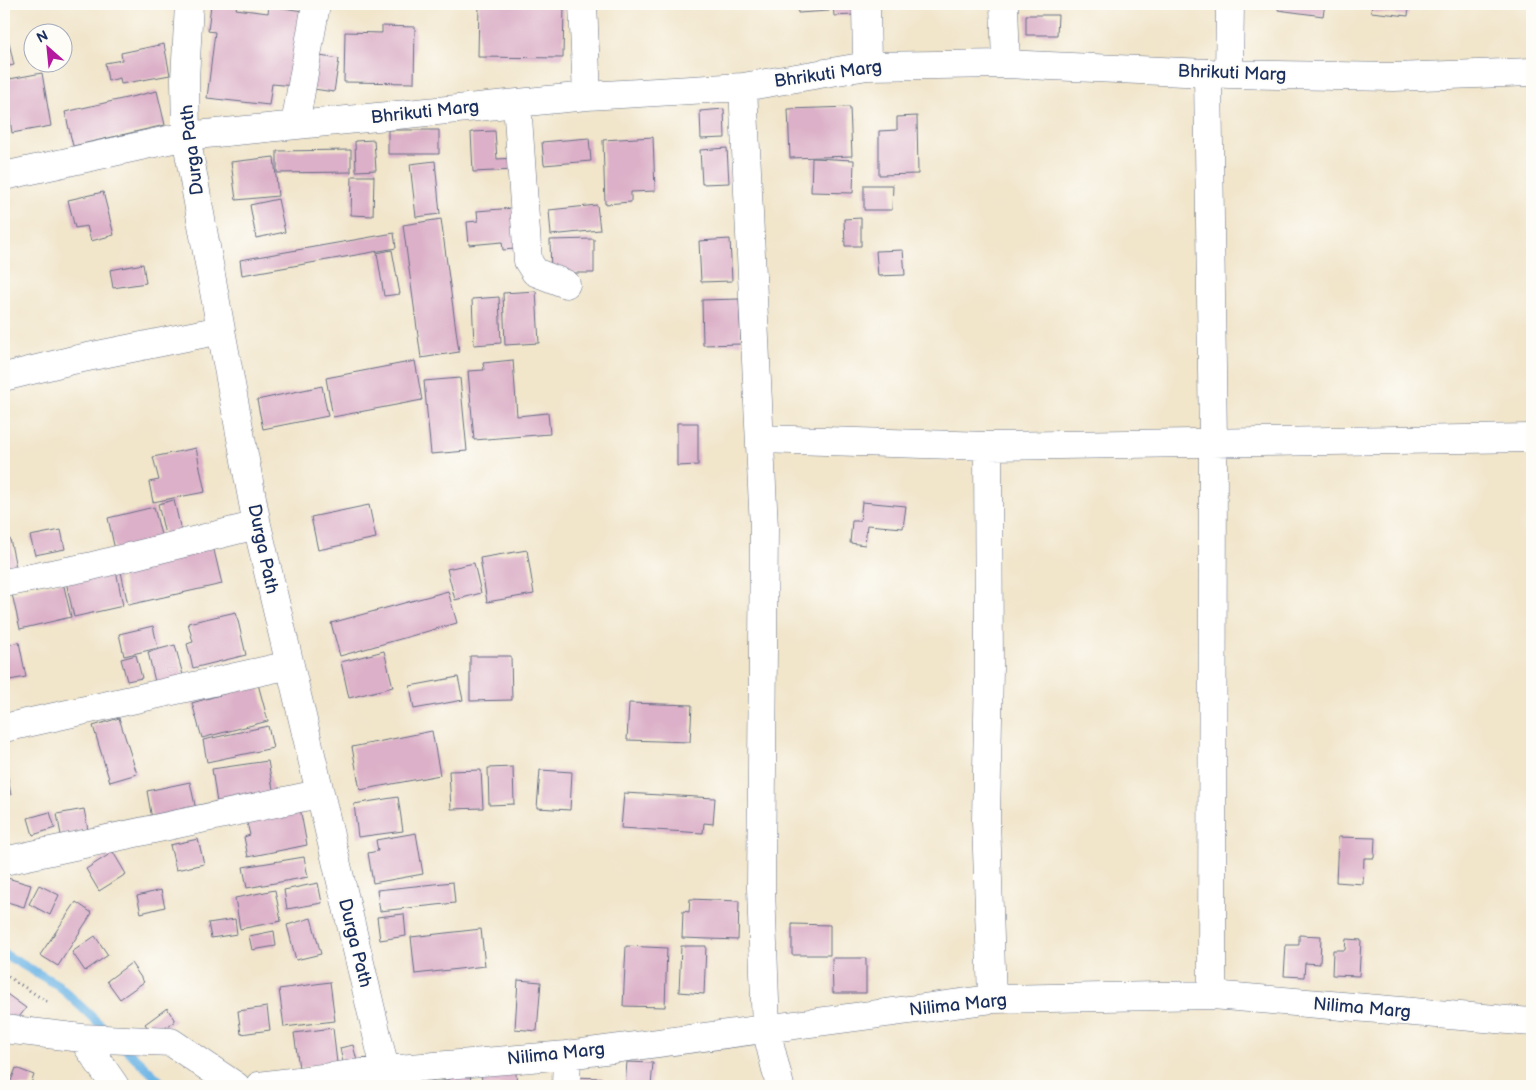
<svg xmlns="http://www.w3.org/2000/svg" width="1536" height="1090" font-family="'Balsamiq Sans',sans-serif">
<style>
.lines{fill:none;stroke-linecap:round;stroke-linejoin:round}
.stream{stroke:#6eb6e6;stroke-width:9}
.building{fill:#dcb0c8}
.minor-casing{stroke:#666f84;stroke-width:29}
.path{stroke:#666f84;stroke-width:3;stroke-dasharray:1 4;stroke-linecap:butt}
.minor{stroke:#fff;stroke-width:28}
.labels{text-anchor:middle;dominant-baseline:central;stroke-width:4;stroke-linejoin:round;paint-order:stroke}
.street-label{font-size:18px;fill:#1b2f5e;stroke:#fdfcf7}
</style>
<rect width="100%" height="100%" fill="#fdfcf7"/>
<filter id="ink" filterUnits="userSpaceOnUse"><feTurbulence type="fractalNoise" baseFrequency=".02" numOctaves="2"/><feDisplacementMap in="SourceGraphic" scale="10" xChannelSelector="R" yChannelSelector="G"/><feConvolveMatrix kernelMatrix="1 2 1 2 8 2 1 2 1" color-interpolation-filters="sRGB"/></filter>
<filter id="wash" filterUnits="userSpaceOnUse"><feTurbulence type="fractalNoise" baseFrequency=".0096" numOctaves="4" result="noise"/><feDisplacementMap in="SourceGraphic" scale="20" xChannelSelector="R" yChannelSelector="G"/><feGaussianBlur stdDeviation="1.12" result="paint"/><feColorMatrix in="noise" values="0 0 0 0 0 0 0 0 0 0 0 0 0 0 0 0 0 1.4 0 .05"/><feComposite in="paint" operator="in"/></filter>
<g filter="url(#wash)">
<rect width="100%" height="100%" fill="#f1e5ca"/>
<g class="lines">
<path class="stream" d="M4,954l54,31 51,48
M124,1047l41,39"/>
</g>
<g id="blocks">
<path class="building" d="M211,4h26l-1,5 32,4 1,-7 34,5 -9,75 -22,-2 -3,21 -62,-7 8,-66 -7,-1z
M479,4h85l-1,54 -85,-1z
M797,4h32v7l-31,2z
M833,4h19l1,11 -19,1z
M1279,4h46l-2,12 -45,-6z
M1372,4h37l-1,12 -37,-4z
M1026,15h32l-1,20h-31z
M4,21l10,44 -10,2z
M382,26l33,1 -1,56 -70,-1 1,-50 37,1z
M164,44l6,31 -49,9 -1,-6 -12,3 -3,-18 17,-3 -1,-7z
M313,55l26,4 -5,33 -27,-4z
M42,73l9,53 -39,7 -8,-53z
M157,91l8,34 -92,21 -8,-34z
M850,107l2,49 -62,2 -2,-49z
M724,109l1,29 -24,1 -1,-28z
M917,116l1,58 -39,1v-44l18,-1v-13z
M388,130h51v24h-51z
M495,131l2,28 18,-1 1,12 -43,2 -2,-40z
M653,137l2,54 -24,1v10l-26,2 -2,-64z
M589,138l2,23 -47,4 -2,-23z
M374,140l2,30 -20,1 -1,-30z
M727,148l2,35 -27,1 -2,-34z
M351,150v22l-74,1v-22z
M274,157l4,39 -42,4 -5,-38z
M812,158l42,2 -1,33 -42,-1z
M435,161l5,53 -24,3 -6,-53z
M352,176h22l-1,40 -22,-1z
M864,185h29l-1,25h-28z
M103,192l11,43 -23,6 -4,-15 -12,2 -7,-28z
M278,199l7,33 -29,6 -6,-33z
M597,205l3,25 -49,5 -2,-25z
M513,208l13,40 -23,2 -1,-8 -33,3 -2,-23 11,-1 -1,-10z
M861,218v28h-16l-1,-27z
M441,219l18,133 -38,6 -18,-133z
M394,233l2,15 -154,27 -2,-15z
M594,239v34h-43l-1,-33z
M730,239l2,42 -31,1 -2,-41z
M392,250l8,44 -16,2 -7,-43z
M903,250l2,25 -27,1 -2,-25z
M143,264l3,19 -33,5 -3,-18z
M536,291l3,52 -34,2 -2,-52z
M499,297l2,46 -27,2 -2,-46z
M739,299l2,45 -38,1 -1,-45z
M513,360l4,56 31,-3 2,21 -76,6 -6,-69 16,-1 -1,-7z
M415,361l7,39 -89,17 -7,-39z
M460,378l7,73 -36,3 -7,-73z
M322,386l6,30 -65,13 -6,-29z
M677,423h21v42l-21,1z
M196,448l9,44 -52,10 -4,-20 10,-2 -6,-23z
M174,500l8,35 -16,4 -8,-35z
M862,502l44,4 -3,22 -36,-3 -2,20 -15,-2 2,-22h8z
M369,505l7,33 -58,12 -7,-33z
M154,507l8,32 -47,11 -7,-32z
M61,530l4,19 -30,6 -5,-19z
M10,539l7,33 -13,3v-35z
M213,546l9,38 -94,21 -8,-38z
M527,550l7,44 -47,8 -7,-44z
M474,563l7,30 -26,7 -8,-31z
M116,570l7,36 -49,11 -8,-35z
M63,582l8,35 -51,12 -8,-35z
M448,591l9,32 -117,33 -9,-33z
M236,612l10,43 -53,13 -6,-24 6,-2 -5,-19z
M153,626l5,22 -34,8 -5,-22z
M19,642l7,35 -22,4v-35z
M175,645l9,34 -28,7 -8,-34z
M384,651l9,36 -44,11 -8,-36z
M136,655l6,23 -15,3 -6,-22z
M470,656h41l1,44 -42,1z
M458,677l5,23 -49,9 -4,-23z
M258,684l10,37 -66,17 -10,-35z
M629,703l63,2 -2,37 -63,-2z
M119,718l18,56 -27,8 -17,-56z
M268,726l5,22 -66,14 -4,-22z
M432,731l8,44 -80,15 -8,-43z
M4,756l7,39 -7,1z
M268,761l6,34 -57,8 -5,-34z
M513,767l1,37 -25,1 -1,-37z
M481,770l2,38 -32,1 -2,-38z
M540,770l32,2 -2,38 -33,-2z
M190,782l6,28 -44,9 -5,-28z
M624,793l91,5 -2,26 -9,-1 -1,10 -82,-5z
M398,797l5,34 -45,6 -4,-33z
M300,808l7,37 -59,12 -4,-20 6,-2 -4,-16z
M84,809l4,21 -27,5 -4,-21z
M50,812l5,16 -22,7 -5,-17z
M416,833l7,41 -50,9 -5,-30 10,-2 -2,-11z
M1338,837l37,1 -1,20h-10l-1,26 -27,-2z
M198,839l6,25 -28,6 -6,-25z
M113,852l13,22 -27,17 -13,-22z
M304,857l4,20 -61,11 -4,-21z
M4,877l27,8 -7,22 -20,-6z
M453,882l2,21 -75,8 -3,-21z
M318,883l4,20 -35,6 -3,-19z
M39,885l20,10 -9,20 -21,-11z
M161,890l4,17 -24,6 -4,-17z
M275,890l6,31 -41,8 -5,-31z
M690,899l49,2 -1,39 -56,-2 1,-27 6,1z
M76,902l16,11 -34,53 -18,-11z
M404,914l2,22 -26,4 -3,-23z
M311,918l10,36 -25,6 -9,-35z
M235,919l2,15 -26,4 -3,-15z
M792,924l38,1v30h-38z
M481,929l4,37 -70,8 -4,-37z
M274,931l2,15 -24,4 -3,-14z
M1299,935l22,1 -1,28 -15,-1 -1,14 -20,-1 2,-31h13z
M95,936l13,19 -23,16 -13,-19z
M1346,939l15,1 -2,36 -27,-1 1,-25h12z
M626,946l41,2 -2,59 -42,-1z
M681,946h25l-2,48 -25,-2z
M832,958h34v35h-33z
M131,963l13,19 -24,17 -13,-18z
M518,980l23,2 -4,49 -22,-2z
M330,982l5,39 -51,6 -5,-38z
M4,992l22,16 -13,17 -9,-7z
M267,1007l3,23 -29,4 -3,-23z
M167,1008l8,13 -21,15 -9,-12z
M333,1028l4,35 -38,5 -5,-35z
M353,1045l5,20 -14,3 -4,-20z
M627,1062l26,1 -2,23h-26z
M515,1065l2,19 -34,2 -3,-17z
M16,1068l18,7 -4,11h-21z
M470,1071l1,15h-61l39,-6 -1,-7z
M574,1077l28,1v8h-28z"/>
</g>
</g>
<g filter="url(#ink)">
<use href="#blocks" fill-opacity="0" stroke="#666f84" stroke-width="1"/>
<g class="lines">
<defs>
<path id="minor" d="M189,4l-4,75 1,57 35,194 36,195 132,561
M583,4l4,92
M866,4l1,62
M1004,4l2,60
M1208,73l5,369 -1,553
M1229,74l1,-70
M743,87l21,441 -3,360 5,141 14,57
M517,103l11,158 7,11 31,12
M295,125l21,-121
M4,176l182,-40 401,-40 156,-9 124,-21 139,-2 223,10 165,3 138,-5
M4,377l69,-17 148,-30
M760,439l228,7 544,-8
M988,446l1,222 -3,152 6,179
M4,583l84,-16 169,-42
M4,728l286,-63
M4,861l314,-67
M4,1029l78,9 89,4 65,44
M82,1038l33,48
M259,1086l127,-16 181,-15 425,-56 220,-4 320,27
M566,1086l1,-31"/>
</defs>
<use href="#minor" class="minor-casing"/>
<path class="path" d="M4,974l45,29"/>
<use href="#minor" class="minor"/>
</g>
</g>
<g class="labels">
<g class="street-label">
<text transform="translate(1232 73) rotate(2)">Bhrikuti Marg</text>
<text transform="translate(828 74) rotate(-8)">Bhrikuti Marg</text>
<text transform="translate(425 112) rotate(-6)">Bhrikuti Marg</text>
<text transform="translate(192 150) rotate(-97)">Durga Path</text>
<text transform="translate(263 549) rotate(78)">Durga Path</text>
<text transform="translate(355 943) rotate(76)">Durga Path</text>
<text transform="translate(958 1005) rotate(-6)">Nilima Marg</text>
<text transform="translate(1362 1008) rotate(5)">Nilima Marg</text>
<text transform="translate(556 1054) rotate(-6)">Nilima Marg</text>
</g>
</g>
<rect width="1536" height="1090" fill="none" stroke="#fdfcf7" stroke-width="20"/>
<g transform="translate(48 48) rotate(333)"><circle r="24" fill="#fdfcf7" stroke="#a3aaba"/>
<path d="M0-4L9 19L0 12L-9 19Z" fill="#b5179e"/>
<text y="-8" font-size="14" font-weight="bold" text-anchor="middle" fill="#1b2f5e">N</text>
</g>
</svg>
